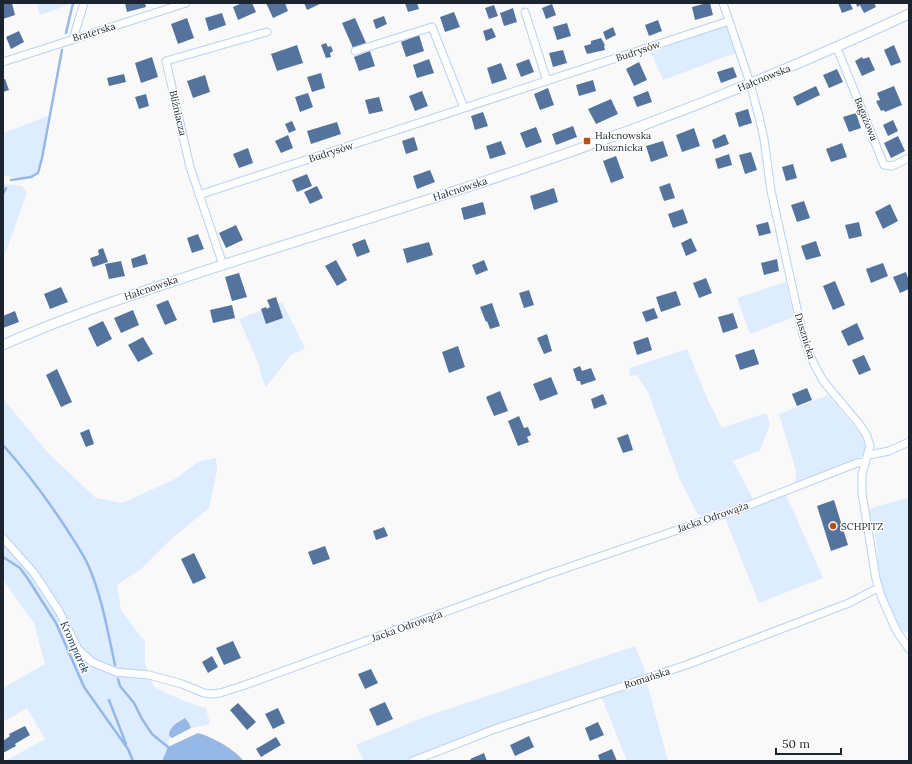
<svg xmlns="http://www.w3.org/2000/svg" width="912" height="764" font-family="Lora,serif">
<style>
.green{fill:#deecff}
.water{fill:#96b8e6}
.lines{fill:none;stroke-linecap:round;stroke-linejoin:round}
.stream{stroke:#96b8e6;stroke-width:2.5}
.building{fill:#54749d}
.minor-casing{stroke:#bad1ef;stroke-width:9}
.tertiary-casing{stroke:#bad1ef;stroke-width:11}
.minor{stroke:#fff;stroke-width:7}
.tertiary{stroke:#fff;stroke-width:9}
.poi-dot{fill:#b45118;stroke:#fff;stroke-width:1.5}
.labels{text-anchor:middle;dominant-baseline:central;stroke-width:3;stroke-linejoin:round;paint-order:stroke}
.street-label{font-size:10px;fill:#1c242f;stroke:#fff}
.poi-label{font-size:10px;fill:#1c242f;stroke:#fff;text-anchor:start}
.water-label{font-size:11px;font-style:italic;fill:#092b54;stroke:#fff}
</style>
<rect width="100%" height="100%" fill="#f9f9f9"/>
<path class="green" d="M37,3h32l-1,2 -28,10z
M726,25l10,28 -73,27 -12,-28z
M48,116l-8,47 -7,16 -30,-3v-43z
M3,184l19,2 5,7 -24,66z
M786,282l8,35 -44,17 -13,-36z
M282,302l23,46 -14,7 -25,32 -5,-11 -2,-11 -20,-46z
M687,349l19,47 16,32 44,-15 4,11 -10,26 -27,11 20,38 -51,17 -5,-3 -17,-33 -32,-88 -11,-17 -8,1 1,-8z
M828,395l35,42 3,10 -3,9 -6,3 -62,24 1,-12 -17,-57z
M3,399l47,56 46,43 26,5 53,-24 23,-17 18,-4 1,12 -8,38 -38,31 -30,30 -24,16 4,25 24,32v22l9,23 32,15 20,6 4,16 -19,4 -2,-5 -4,-5c-21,12 -12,9 -17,28 -1,5 -4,10 -6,15h-157l40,-22 -18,-31 -24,14v-34l42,-24 -11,-41 -31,-43v-42l4,1 -4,-6z
M786,495l37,83 -64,25 -34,-85z
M909,497v135h-5l-5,-4 -20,-46 -2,-35 -8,-38z
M635,646l12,30 -154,51 -44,16 -43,18h-42l-8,-16 63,-26z
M647,683l21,78h-41l-25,-63z"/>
<path class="water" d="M185,718l4,5 2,5 -19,10 -3,-2c0,-10 8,-13 16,-18z
M198,733c17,5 34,15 46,28h-82l6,-14z"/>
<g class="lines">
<path class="stream" d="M66,33l7,-30
M11,180l20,-3 7,-4 4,-15 20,-108
M3,194l3,-6
M3,445c23,26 44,54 63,83 8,13 17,25 23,39 13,30 19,66 26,98
M3,557l17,11 8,11 28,44 28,64 44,62
M118,679l2,7 14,17 8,16 10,15 16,13
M109,700l17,44
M128,749l5,12"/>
</g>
<path class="building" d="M3,3h9l3,12 -12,4z
M125,3h20l1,4 -19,5z
M242,3h10l4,9 -18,8 -5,-13z
M266,3h19l3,8 -15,7z
M304,3h18l-15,7z
M405,3h12l2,6 -11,3z
M707,3h3l3,12 -18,5 -3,-13z
M838,3h12l3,6 -11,4z
M856,3h18l2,4 -12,6 -4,-8 -3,2z
M552,4l4,11 -10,4 -4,-11z
M494,5l4,11 -9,3 -4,-11z
M513,8l4,14 -13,4 -4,-13z
M454,12l6,15 -15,5 -5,-15z
M222,13l4,12 -17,6 -4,-13z
M384,16l3,8 -11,5 -3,-9z
M187,18l7,20 -16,6 -7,-20z
M355,18l11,25 -13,5 -11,-25z
M658,20l4,11 -13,5 -4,-11z
M567,23l4,13 -14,4 -4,-13z
M613,27l3,8 -10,5 -3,-8z
M492,28l4,9 -10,4 -3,-10z
M19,31l5,11 -13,7 -5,-12z
M419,35l5,16 -18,6 -5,-15z
M601,38l4,7 -1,1 1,4 -18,4 -3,-8 7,-2v-3z
M326,43l2,4 3,-1 2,5 -3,2 1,4 -5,1 -5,-13z
M297,45l6,18 -26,8 -6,-17z
M894,45l7,17 -10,4 -7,-16z
M563,50l4,13 -14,4 -4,-14z
M370,51l5,15 -16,5 -5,-14z
M152,57l6,20 -17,6 -6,-20z
M862,57l1,2 6,-2 6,13 -13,6 -7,-15z
M429,59l5,14 -17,5 -4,-13z
M529,59l5,13 -13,5 -5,-13z
M639,62l8,18 -13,6 -8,-17z
M501,63l6,16 -15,5 -5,-16z
M733,67l4,10 -16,6 -4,-11z
M837,69l6,13 -14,6 -6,-13z
M321,73l4,15 -13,4 -5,-15z
M124,74l2,8 -17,4 -2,-8z
M205,75l5,17 -17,6 -6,-17z
M5,79l4,11 -6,2v-12z
M593,80l3,11 -17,5 -3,-11z
M816,86l4,9 -23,11 -4,-9z
M894,86l8,19 -17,7 -1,-2 -3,1 -5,-10 4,-1 -3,-7z
M548,88l6,17 -14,5 -6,-16z
M422,91l6,15 -13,5 -6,-15z
M648,91l4,11 -15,5 -4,-10z
M308,93l5,14 -13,5 -5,-15z
M146,94l3,12 -10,3 -4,-12z
M379,97l4,14 -14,3 -4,-14z
M611,99l7,15 -22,10 -8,-15z
M748,109l4,14 -13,4 -4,-14z
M483,112l5,14 -13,4 -4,-14z
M856,113l5,15 -12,4 -6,-15z
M893,120l5,11 -10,5 -5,-11z
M292,121l4,9 -7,3 -4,-9z
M337,122l4,12 -30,10 -4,-13z
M573,126l4,11 -21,8 -4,-11z
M536,127l6,15 -16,6 -6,-15z
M694,128l6,18 -18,6 -6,-17z
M725,134l4,10 -14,5 -3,-9z
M288,135l5,13 -12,5 -6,-12z
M898,136l7,15 -14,7 -7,-15z
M414,137l4,13 -12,4 -4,-13z
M501,141l5,13 -16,5 -4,-13z
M663,141l5,15 -17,6 -5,-16z
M842,143l5,14 -16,5 -5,-13z
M248,148l5,15 -14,5 -6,-14z
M751,152l6,18 -12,4 -6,-19z
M729,154l3,11 -14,4 -3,-10z
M616,156l8,22 -13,5 -8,-22z
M793,164l4,14 -11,3 -4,-14z
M430,170l5,12 -18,7 -4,-13z
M307,174l5,12 -15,6 -5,-12z
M670,183l5,15 -11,3 -5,-14z
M317,186l6,12 -13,6 -6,-12z
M554,188l4,14 -24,8 -4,-14z
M804,201l6,17 -13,4 -6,-17z
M483,202l3,12 -22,6 -3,-12z
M890,204l8,17 -15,8 -8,-17z
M683,209l5,14 -15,5 -5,-14z
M768,222l3,11 -12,3 -3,-11z
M859,222l3,14 -13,3 -4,-14z
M236,225l7,15 -17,8 -7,-15z
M198,234l6,15 -12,4 -5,-15z
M691,238l6,13 -11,5 -5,-13z
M365,239l5,13 -13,5 -5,-13z
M816,241l5,15 -15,4 -5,-14z
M429,242l4,13 -26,8 -4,-14z
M103,248l5,14 -15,5 -3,-9 9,-3 -1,-5z
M145,254l3,10 -15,4 -2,-9z
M777,259l2,12 -15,4 -3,-12z
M336,260l11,20 -10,6 -12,-20z
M484,260l4,10 -12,5 -4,-10z
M121,261l4,15 -16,3 -4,-15z
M883,263l5,13 -17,7 -5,-14z
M906,272l3,9v8l-9,4 -7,-16z
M239,273l8,24 -15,4 -7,-24z
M706,278l6,15 -13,5 -6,-15z
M835,281l10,24 -12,5 -10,-24z
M61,287l7,15 -18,7 -6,-15z
M529,290l5,15 -10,3 -5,-15z
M676,291l5,14 -20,7 -5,-15z
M276,297l7,21 -17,6 -5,-15 5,-2 1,2 3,-2 -3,-7z
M168,300l9,20 -12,5 -9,-20z
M492,303l8,23 -10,3 -3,-8 -1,1 -6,-15z
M232,305l3,13 -22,5 -3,-13z
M654,308l4,10 -12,4 -4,-10z
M133,310l6,15 -18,8 -7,-15z
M15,311l4,11 -16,6v-12z
M733,313l5,15 -15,5 -5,-16z
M103,321l9,18 -15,8 -9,-19z
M857,323l7,16 -16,7 -7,-15z
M547,334l5,17 -8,3 -7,-16z
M143,337l10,17 -15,8 -10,-17z
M648,337l4,13 -15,5 -4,-13z
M458,346l7,21 -16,6 -7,-21z
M754,349l5,15 -19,6 -5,-15z
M864,355l7,15 -12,5 -7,-15z
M580,366l2,5 9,-3 5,12 -15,5 -1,-4h-3l-4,-12z
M57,369l15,33 -11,5 -15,-32z
M551,377l7,17 -18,7 -7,-17z
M807,388l5,12 -15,6 -5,-12z
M500,391l8,20 -14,5 -8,-19z
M603,394l4,10 -13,5 -3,-10z
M519,416l5,12 4,-1 3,8 -4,2 2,5 -11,4 -10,-25z
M89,429l5,15 -8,3 -6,-14z
M628,434l5,16 -10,3 -6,-15z
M834,500l14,45 -17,6 -14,-45z
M384,527l4,9 -12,4 -3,-9z
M325,546l5,13 -17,6 -5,-13z
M194,553l12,25 -13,6 -12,-25z
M233,641l8,17 -17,7 -8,-17z
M212,656l6,11 -10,6 -6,-11z
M371,669l7,14 -13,6 -7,-15z
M385,702l8,17 -16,7 -8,-17z
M238,703l18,19 -9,8 -17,-20z
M278,708l7,15 -12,6 -8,-15z
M598,722l6,13 -14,6 -5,-13z
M25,726l5,9 -15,9 1,2 -13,7v-12l7,-5 -1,-2z
M529,736l5,11 -19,9 -5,-11z
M276,737l5,8 -20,12 -5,-8z
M612,749l5,12h-17l-2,-6z
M484,753l3,8h-19l3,-1 -1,-1z"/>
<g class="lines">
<defs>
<path id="minor" d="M723,3l27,80 9,34 5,22 7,52 31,140 6,20 8,17 8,14 36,43 7,11 3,10 -8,28v19l14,86 5,17 15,34 13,19
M525,12l22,69
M73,39l11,-36
M837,48l47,117 8,1 17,-8
M355,51l77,-24 32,81
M3,62l183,-59
M199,195l530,-174
M223,265l-33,-98 -24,-106 101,-29
M869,455l20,-4 20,-9
M3,538l31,35 25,38 19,38 14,13 24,10 33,3 33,9 22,9 8,1 8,-1 25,-8 301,-110 193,-66 118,-46 8,-1
M413,761l82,-32 194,-65 160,-61 29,-15"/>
<path id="tertiary" d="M3,345c55,-25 110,-44 168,-63 80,-27 160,-51 240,-77 170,-53 337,-116 498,-191"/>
</defs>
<use href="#minor" class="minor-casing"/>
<use href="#tertiary" class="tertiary-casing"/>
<use href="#minor" class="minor"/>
<use href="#tertiary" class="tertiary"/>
</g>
<g class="poi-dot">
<rect x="583" y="137" width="8" height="8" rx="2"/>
<circle cx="833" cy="526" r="4"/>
</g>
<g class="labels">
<g class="street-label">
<text transform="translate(94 32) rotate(-17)">Braterska</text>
<text transform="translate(638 51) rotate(-19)">Budrysów</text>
<text transform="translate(764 78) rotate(-22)">Hałcnowska</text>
<text transform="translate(178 113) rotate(77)">Bliźniacza</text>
<text transform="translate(866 119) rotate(68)">Bagażowa</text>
<text transform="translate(331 152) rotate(-18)">Budrysów</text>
<text transform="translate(460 189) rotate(-18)">Hałcnowska</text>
<text transform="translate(151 288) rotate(-19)">Hałcnowska</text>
<text transform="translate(805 336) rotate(73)">Dusznicka</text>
<text transform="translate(713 517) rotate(-19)">Jacka Odrowąża</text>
<text transform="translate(407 626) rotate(-20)">Jacka Odrowąża</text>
<text transform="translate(647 678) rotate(-18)">Romańska</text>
</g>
<g class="poi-label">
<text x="595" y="135">Hałcnowska<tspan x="595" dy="12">Dusznicka</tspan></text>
<text x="841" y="526">SCHPITZ</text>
</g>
<g class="water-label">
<text transform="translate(75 647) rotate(66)">Kromparek</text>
</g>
</g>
<rect width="912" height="764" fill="none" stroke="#1c242f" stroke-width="8"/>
<path d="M776 748v6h65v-6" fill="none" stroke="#1c242f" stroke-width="2"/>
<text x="782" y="748" font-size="12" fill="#1c242f" stroke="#ffffff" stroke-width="3" paint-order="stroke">50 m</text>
</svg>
